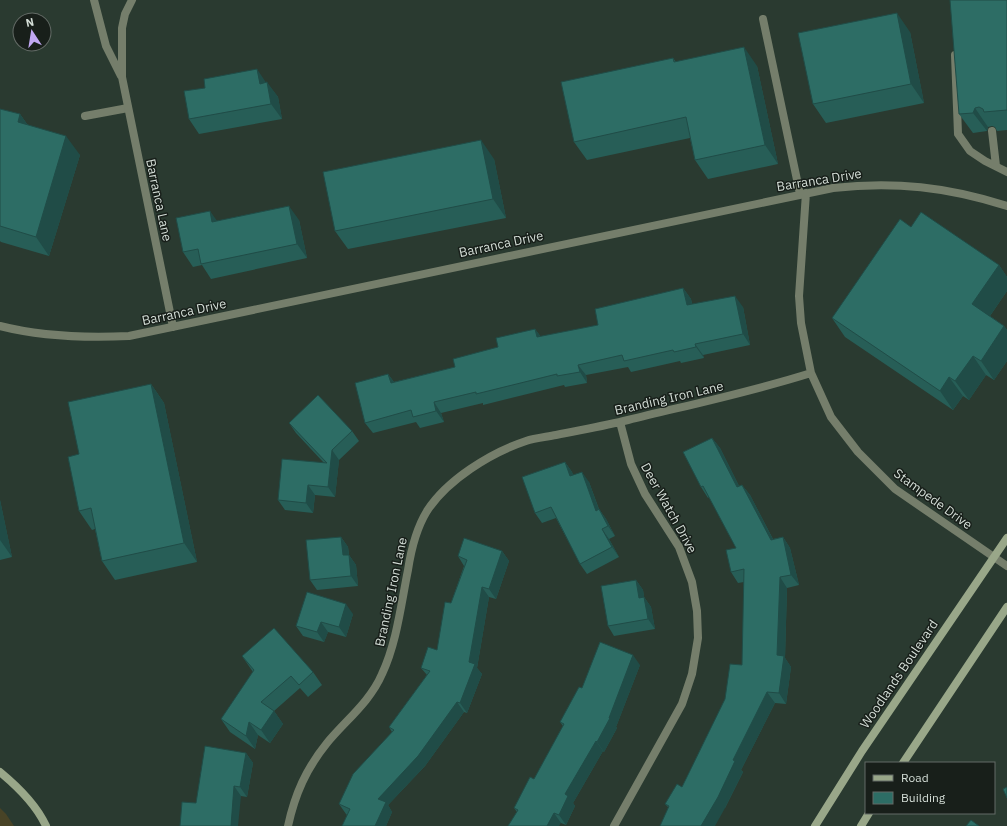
<svg xmlns="http://www.w3.org/2000/svg" width="1007" height="826" font-family="'IBM Plex Sans',sans-serif">
<style>
.green{fill:#484326}
.lines{fill:none;stroke-linecap:round;stroke-linejoin:round}
.lane{stroke:#757e6b;stroke-width:8}
.street{stroke:#757e6b;stroke-width:8}
.secondary{stroke:#99a789;stroke-width:8}
.wall{fill:#275e57}
.shaded-wall{fill:#204c47}
.building{fill:#2d6d65;stroke:#204c47}
.labels{text-anchor:middle;dominant-baseline:central;stroke-width:3;stroke-linejoin:round;paint-order:stroke}
.street-label{font-size:13px;fill:#d4ded7;stroke:#181f1a}
</style>
<rect width="100%" height="100%" fill="#2a3a30"/>
<path class="green" d="M0,808l6,6 8,12h-14z"/>
<g class="lines">
<path class="lane" d="M763,19l37,175
M955,55l3,79 12,17 15,10 22,11
M85,116l43,-8
M992,131l4,35"/>
<path class="street" d="M94,0l12,46 15,30
M132,0l-7,14 -3,14v49l51,250
M806,193l-7,103 2,27 10,50 20,44 27,35 37,37 112,77
M0,326c43,11 86,12 129,10l704,-148c61,-7 115,-1 174,18
M288,826c7,-32 18,-57 39,-83 18,-22 43,-41 55,-69 15,-32 19,-70 26,-104 3,-20 8,-41 19,-59 20,-31 63,-58 99,-70 9,-3 20,-4 30,-6 24,-5 48,-9 72,-15 61,-15 123,-28 183,-47
M614,826l68,-122 10,-30 6,-36 -1,-27 -5,-29 -13,-35 -34,-53 -14,-30 -11,-42"/>
<path class="secondary" d="M903,763l104,-156
M0,772c17,14 37,34 46,54
M815,826l47,-75 145,-213
M861,826l8,-13"/>
</g>
<path class="wall" d="M1007,0v130l-10,1 -2,-4 -3,-1 -4,1 -1,4 -14,2 -14,-19z
M910,32l14,71 -98,20 -13,-19z
M673,58l3,4 81,4 21,98 -70,15 -13,-19 -5,-22 -103,22 -13,-18z
M267,83l11,14 4,22 -83,15 -10,-15z
M0,109l20,5 7,10 53,31 -31,101 -48,-14 -1,-1z
M494,159l12,59 -158,31 -13,-18z
M299,220l8,38 -96,21 -9,-14 -9,2 -10,-15 34,-31z
M911,227l88,38 8,12v14l-17,25 14,10 3,4v31l-13,19 -8,-5 -17,25 -6,-4 -10,14 -108,-73 -13,-19z
M683,288l8,11 1,5 51,3 7,38 -47,10 1,3 -23,5 -1,-2 -49,11 -3,-5 -42,8 1,8 -22,4 -1,-2 -81,20v-2l-42,10 3,9 -24,6 -4,-6 -43,11 -8,-10 23,-49 6,8 61,-15 43,-20 37,-18 6,8 57,-12z
M151,384l13,19 33,159 -82,18 -13,-19 -7,-32 -3,1 -13,-19v-57z
M289,423l63,8 7,10 -20,19 -4,37 -20,-2 -2,18 -28,-3 -7,-10 46,-37 -28,-30z
M712,438l8,10 19,38 3,-1 8,10 23,44 10,-2 7,11 9,37 -12,3 -2,70 6,9 -5,37 -11,-1 -34,67 2,2 -18,36 -57,-1 -3,-3 17,-17 60,-122 2,-83 -6,1 -7,-11 5,-24 -27,-51 -1,1 -7,-11z
M565,462l7,10 1,3 16,7 10,27 7,10 9,17 -6,3 10,18 -32,17 -7,-10 -24,-46 -14,5 -7,-10z
M0,500l12,57 -12,3z
M341,537l7,10 1,8 7,10 2,21 -41,4 -7,-10z
M502,551l7,10 -13,38 -7,-2 -12,71 5,6 -15,39 -3,-1 -39,54 -37,39 4,7 -6,14h-44l5,-11 -1,-1 -7,-10 53,-72 -3,-5 38,-52 -6,-7 16,-18 14,-47 13,-37 -6,-10z
M636,580l7,10 1,7 7,10 4,22 -41,7 -6,-10z
M353,614l-7,23 -18,-5 -4,10 -21,-6 -7,-10z
M242,656l71,16 9,13 -14,12 -8,-9 -26,23 9,13 -13,19 -12,-8 -3,14 -25,-17 -9,-13 32,-47z
M640,665l-24,62 1,1 -13,24 -1,-1 -30,52 2,3 -9,19 -5,-2 -44,-11 -3,-4 20,-29 29,-53 -3,-4 22,-34z
M246,753l7,10 -6,34 -6,-1 -45,7z"/>
<path class="shaded-wall" d="M897,13l13,19 14,71 -13,-19z
M744,47l13,19 21,98 -13,-19z
M257,69l10,15h-7z
M267,82l11,15 4,22 -11,-15z
M975,108l13,19 -1,4 -14,-18z
M20,114l13,19 -15,-11z
M66,136l14,19 -31,101 -13,-19z
M481,140l13,19 12,59 -13,-19z
M289,206l10,14 8,38 -10,-14z
M210,211l10,14 -8,-3z
M999,265l8,12v14l-22,32 -13,-19z
M683,288l8,11 3,17 -7,-11z
M735,296l8,11 7,38 -7,-11z
M1004,326l3,4v31l-13,19 -13,-19z
M535,329l8,11 -6,-3z
M695,344l8,11 1,3 -8,-11z
M973,356l13,19 -17,25 -14,-19z
M578,365l8,10 1,8 -7,-11z
M388,374l8,11 -5,-2z
M949,377l14,19 -10,14 -13,-19z
M151,384l13,19 33,159 -13,-19z
M434,402l7,11 3,9 -8,-11z
M712,438l8,10 25,50 -8,-11z
M332,450l7,10 -4,37 -7,-10z
M565,462l7,10 5,14 -7,-10z
M582,472l7,10 14,39 -7,-10z
M308,485l7,10 -2,18 -7,-10z
M742,485l8,10 29,56 -8,-11z
M0,500l12,57 -12,-17z
M599,509l7,10 9,17 -7,-10z
M602,529l7,10 10,18 -7,-10z
M341,537l7,10 1,8 7,10 2,21 -7,-10 -8,-21z
M783,537l7,11 9,37 -8,-10z
M502,551l7,10 -13,38 -7,-10z
M780,577l7,11 -2,70 6,9 -5,37 -7,-11 -2,-38z
M636,580l7,10 3,18 -7,-10z
M482,587l7,10 -12,71 5,6 -15,39 -7,-10 9,-41z
M644,597l7,10 4,22 -7,-10z
M346,604l7,10 -7,23 -7,-10z
M321,622l7,10 -4,10 -7,-10z
M633,655l7,10 -24,62 1,1 -13,24 -7,-10 12,-24z
M767,692l8,11 -34,67 2,2 -18,36 -10,18h-14l32,-66z
M457,702l7,10 -39,54 -37,39 4,7 -6,14h-11l3,-27z
M274,711l9,13 -13,19 -9,-13z
M249,722l9,13 -3,14 -9,-13z
M596,741l7,10 -30,52 2,3 -9,19 -7,-10 6,-21z
M246,753l7,10 -6,34 -7,-10z
M234,786l7,10 -3,30h-7z
M554,813l7,10 -2,3h-12z"/>
<path class="building" d="M950,0h57v110l-23,2 -1,-3 -4,-2 -4,1 -2,5 -14,1z
M897,13l14,71 -98,20 -15,-71z
M744,47l21,98 -70,15 -9,-43 -112,25 -13,-60 112,-24 1,4z
M257,69l3,15 7,-2 4,22 -82,15 -5,-28 21,-3 -1,-9z
M0,109l20,5 -2,8 48,14 -30,101 -36,-11z
M481,140l12,59 -158,32 -12,-59z
M289,206l8,38 -96,20 -3,-15 -15,3 -7,-34 34,-7 2,11z
M921,212l78,53 -27,39 32,22 -23,35 -8,-5 -18,25 -6,-4 -9,14 -108,-73 68,-99 11,8z
M683,288l4,17 48,-9 8,38 -48,10 1,3 -22,5 -1,-2 -49,11 -2,-6 -44,10 2,7 -23,4v-2l-81,20v-2l-42,10 2,9 -23,6 -2,-7 -46,13 -10,-40 33,-9 3,9 64,-16 -2,-8 45,-12 -2,-9 39,-9 2,8 61,-12 -3,-16z
M151,384l33,159 -82,18 -11,-53 -12,3 -11,-54 11,-3 -11,-52z
M318,395l34,36 -20,19 -4,37 -20,-2 -2,18 -28,-3 4,-41 45,4 -38,-40z
M712,438l25,49 5,-2 29,55 12,-3 8,38 -11,2 -3,78 7,1 -5,37 -12,-1 -34,68 2,1 -17,36 -17,29h-41l9,-20 -4,-2 12,-20 5,3 43,-88 5,-35 12,1 2,-96 -13,3 -5,-22 10,-2 -33,-62 -2,1 -18,-35z
M565,462l5,14 12,-4 14,39 3,-2 9,17 -6,3 10,18 -32,17 -29,-57 -16,6 -13,-36z
M341,537l2,18h6l2,21 -41,4 -4,-40z
M464,538l38,13 -13,38 -7,-2 -13,75 6,2 -15,39 -3,-1 -39,54 -40,43 8,3 -11,24h-33l8,-17 -11,-5 14,-30 41,-44 -5,-3 41,-56 -9,-3 7,-21 9,3 8,-48 6,1 16,-43 -9,-4z
M636,580l3,18 5,-1 4,22 -40,7 -7,-40z
M307,592l39,12 -7,23 -18,-5 -4,10 -21,-6z
M274,628l39,44 -14,13 -8,-9 -30,26 13,9 -13,19 -12,-8 -3,14 -25,-17 33,-49 -12,-14z
M600,642l33,13 -24,63h1l-13,24 -1,-1 -31,53 3,2 -9,19 -5,-2 -7,13h-39l10,-16 -4,-2 16,-31 4,2 30,-55 -4,-2 19,-35 3,1z
M205,746l41,7 -6,34 -6,-1 -3,40h-51l2,-24 14,1z
M1007,787v11l-4,-9z
M971,820l8,6h-13z"/>
<g class="labels">
<g class="street-label">
<text transform="translate(819 180) rotate(-9)">Barranca Drive</text>
<text transform="translate(159 200) rotate(78)">Barranca Lane</text>
<text transform="translate(501 244) rotate(-12)">Barranca Drive</text>
<text transform="translate(184 312) rotate(-12)">Barranca Drive</text>
<text transform="translate(669 398) rotate(-13)">Branding Iron Lane</text>
<text transform="translate(933 499) rotate(36)">Stampede Drive</text>
<text transform="translate(669 508) rotate(61)">Deer Watch Drive</text>
<text transform="translate(391 592) rotate(-78)">Branding Iron Lane</text>
<text transform="translate(899 674) rotate(-56)">Woodlands Boulevard</text>
</g>
</g>
<rect x="865" y="762" width="130" height="52" fill="#181f1a" stroke="#636b66"/>
<rect x="873" y="775" width="20" height="6" fill="#99a789" stroke="#636b66"/>
<text x="901" y="782" font-size="12" fill="#d4ded7">Road</text>
<rect x="873" y="792" width="20" height="12" fill="#2d6d65" stroke="#636b66"/>
<text x="901" y="802" font-size="12" fill="#d4ded7">Building</text>
<g transform="translate(32 32) rotate(348)"><circle r="19" fill="#181f1a" stroke="#636b66"/>
<path d="M0-3L7 15L0 10L-7 15Z" fill="#c1a8f3"/>
<text y="-6" font-size="11" font-weight="bold" text-anchor="middle" fill="#d4ded7">N</text>
</g>
</svg>
